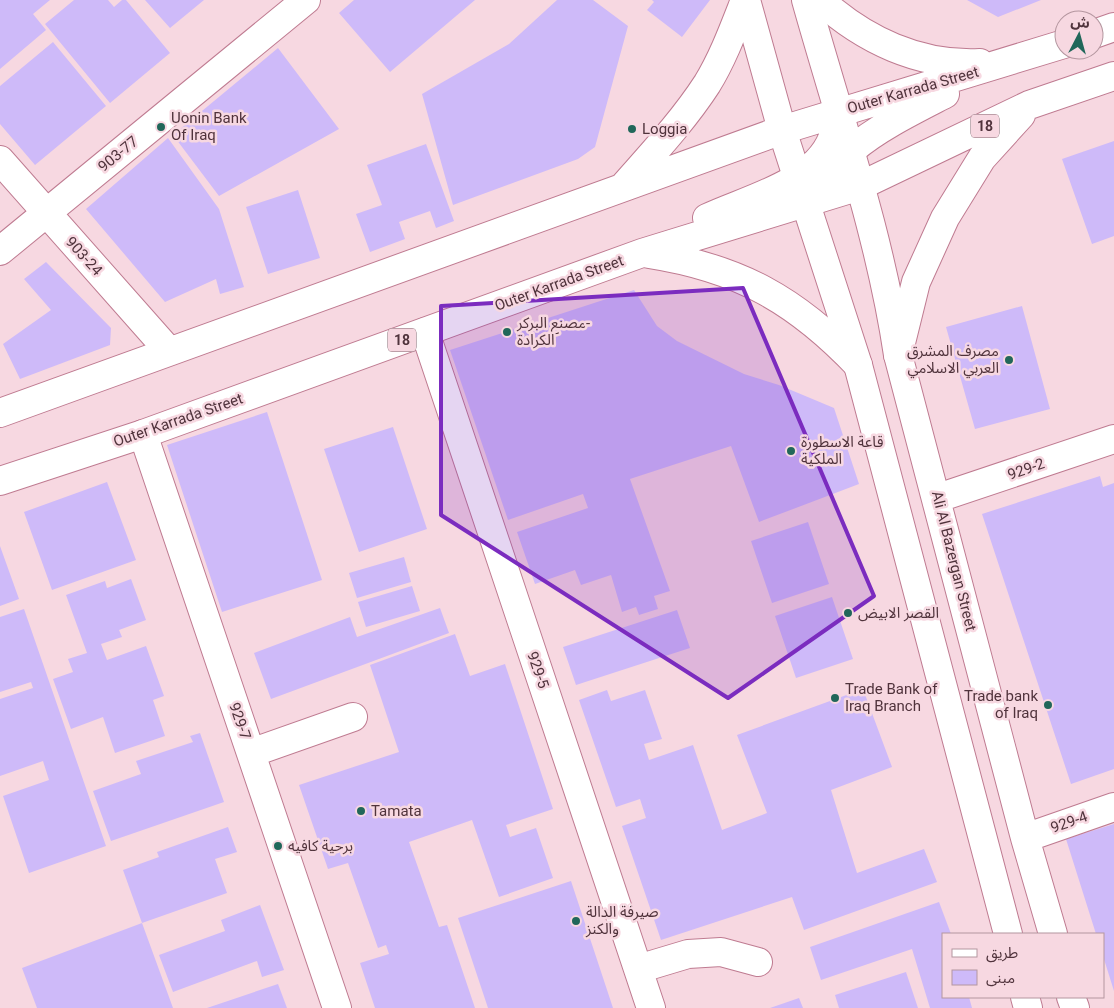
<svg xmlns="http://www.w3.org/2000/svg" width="1114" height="1008" font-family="Roboto,'Noto Sans Arabic',sans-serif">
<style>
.building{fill:#cebaf9}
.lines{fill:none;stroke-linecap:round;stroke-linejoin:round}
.minor-casing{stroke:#bf7b91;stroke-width:30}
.major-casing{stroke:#bf7b91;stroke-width:30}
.minor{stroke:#fff;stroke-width:28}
.major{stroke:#fff;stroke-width:28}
.marked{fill:#7b2cbf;fill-opacity:0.2;stroke:#7b2cbf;stroke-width:4;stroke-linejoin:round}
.poi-dot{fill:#21675a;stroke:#f7d8e1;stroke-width:2}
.labels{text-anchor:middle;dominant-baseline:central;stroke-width:5;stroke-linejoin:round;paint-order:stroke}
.shield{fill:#f7d8e1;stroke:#82646e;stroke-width:1}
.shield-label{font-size:14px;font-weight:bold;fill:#50333c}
.street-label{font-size:15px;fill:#50333c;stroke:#f7d8e1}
.poi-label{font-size:15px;fill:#50333c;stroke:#f7d8e1;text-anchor:start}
</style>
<rect width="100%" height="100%" fill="#f7d8e1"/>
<path class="building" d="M0,0h50l-17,14 13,16 -46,39z
M74,0h34l6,7 8,-7h4l44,53 -60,50 -65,-79z
M145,0h59l-34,28z
M354,0h121l-85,72 -51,-59z
M557,0h36l35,26 -33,121 -17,12 -125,46 -31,-111 87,-50z
M652,0h58l-28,37 -35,-27 7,-8z
M967,0h74l-43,17z
M53,42l53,64 -71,59 -35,-41v-38z
M278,48l61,81 -120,67 -46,-61z
M168,138l51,71 25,78 -24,7 -4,-15 -51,23 -79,-93z
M1114,141v95l-22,8 -30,-85z
M426,144l28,77 -18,7 -6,-17 -31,11 6,17 -35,13 -14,-38 26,-9 -15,-40z
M298,190l22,68 -52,16 -22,-67z
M46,262l65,66 -1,17 -90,34 -17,-35 48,-34 -27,-31z
M634,290l23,36 20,15 67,33 35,11 55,23 25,76 -100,38 -28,-76 -101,33 40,112 -16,5 4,13 -19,6 -3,-8 -14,5 -11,-37 -30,10 -6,-15 -40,14 -18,-52 71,-24 -5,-14 -75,26 -58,-170z
M1022,306l28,103 -75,20 -29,-102z
M267,412l55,168 -100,32 -55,-167z
M393,427l34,102 -68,23 -35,-103z
M1100,476l3,11 11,-4v286l-43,15 -89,-270z
M107,482l29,78 -84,30 -28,-78z
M808,522l21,62 -57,19 -21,-62z
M0,546l19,53 -19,7z
M404,557l7,25 -54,16 -8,-25z
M131,579l15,41 -27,10 3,7 -21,7 6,16 39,-14 18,50 -11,4 12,36 -50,17 -12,-36 -32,12 -18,-50 20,-7 -5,-13 19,-6 -21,-58 39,-14 2,7z
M412,586l8,25 -54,16 -8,-25z
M832,597l21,62 -57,19 -21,-62z
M440,608l9,25 -178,66 -17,-46 96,-36 7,20z
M24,609l82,237 -77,27 -26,-77 46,-16 -6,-19 -43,15v-77l33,-11 -2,-6 -31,10v-75z
M677,610l13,38 -114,37 -13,-38z
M455,634l15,42 35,-12 48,145 -47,16 4,12 26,-9 17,50 -54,19 -27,-77 -63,22 30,85 8,-2 28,83h-100l-15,-45 29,-9 -3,-9 -8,3 -30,-85 -20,6 -29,-84 100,-33 -29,-87z
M863,689l29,78 -61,23 26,83 67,-24 13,33 -133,48 -12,-33 -131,43 -39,-114 24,-8 -6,-19 -24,8 -37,-107 28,-10 4,11 34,-11 17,49 -18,5 5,16 44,-15 29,85 45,-17 -30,-78z
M200,733l24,69 -113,39 -18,-50 48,-17 -5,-13 57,-19 -3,-6z
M1114,824v167l-11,-35v-22h-7l-30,-95z
M228,827l9,25 -22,7 12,34 -85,30 -19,-53 36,-13 -2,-5z
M571,881l42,127h-125l-30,-90z
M939,902l12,32h-8v63h26l3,11h-42l-18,-59 -91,31 -11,-33z
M260,905l24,65 -22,7 -5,-16 -84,31 -14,-37 66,-24 -4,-11z
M142,923l31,85h-136l-15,-40z
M906,972l12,36h-79l-4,-13z
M278,984l9,24h-80z
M799,998l4,10h-33z"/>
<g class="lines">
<defs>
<path id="minor" d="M746,0l36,130 76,235 150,569
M806,0c33,118 74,234 92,355l127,483 28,96
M0,160l169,191
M0,251l306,-251
M425,332l226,676
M143,434l194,574
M938,498l176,-59
M251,753l102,-36
M1025,838l89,-31
M638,969l50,-15 33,-2 37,10
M1025,997l3,11
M1071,997l4,11"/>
<path id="major" d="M820,0c44,40 99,66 160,63
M1094,34l20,-7
M623,187c29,-33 60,-66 84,-103 16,-26 27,-56 38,-84
M805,203c15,-19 30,-38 48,-54 24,-21 63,-40 92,-55
M707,218c40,-19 107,-34 125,-79 3,-7 4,-18 5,-26
M649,254c90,14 147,46 209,111
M898,355l18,-73 29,-64 37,-60 39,-43
M0,413l782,-283 282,-86
M0,481l143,-47 499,-181 218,-67 169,-81 85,-29"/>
</defs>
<use href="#minor" class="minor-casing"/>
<use href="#major" class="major-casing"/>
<use href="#minor" class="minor"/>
<use href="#major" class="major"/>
</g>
<path class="marked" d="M743,288l131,308 -146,102 -287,-183v-209z"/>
<g class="poi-dot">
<circle cx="161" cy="127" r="5"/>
<circle cx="632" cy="129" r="5"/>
<circle cx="507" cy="332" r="5"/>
<circle cx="1009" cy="360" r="5"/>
<circle cx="791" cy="451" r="5"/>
<circle cx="848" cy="613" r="5"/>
<circle cx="835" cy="698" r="5"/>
<circle cx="1048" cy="705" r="5"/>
<circle cx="361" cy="811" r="5"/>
<circle cx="278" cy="846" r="5"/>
<circle cx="576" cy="921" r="5"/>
</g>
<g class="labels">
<g class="shield">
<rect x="971" y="114.5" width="28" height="23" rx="4"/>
<rect x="388" y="328.5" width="28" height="23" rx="4"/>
</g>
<g class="shield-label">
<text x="985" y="126">18</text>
<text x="402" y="340">18</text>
</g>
<g class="street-label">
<text transform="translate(913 90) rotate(-16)">Outer Karrada Street</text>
<text transform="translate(118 154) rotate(-39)">903-77</text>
<text transform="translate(84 256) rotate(48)">903-24</text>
<text transform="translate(559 283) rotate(-20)">Outer Karrada Street</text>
<text transform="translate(178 420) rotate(-19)">Outer Karrada Street</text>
<text transform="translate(1026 469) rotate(-19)">929-2</text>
<text transform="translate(954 561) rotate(76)">Ali Al Bazergan Street</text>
<text transform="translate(538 670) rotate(71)">929-5</text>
<text transform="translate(240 721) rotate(71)">929-7</text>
<text transform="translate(1069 822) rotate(-19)">929-4</text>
</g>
<g class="poi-label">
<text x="171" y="118">Uonin Bank<tspan x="171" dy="17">Of Iraq</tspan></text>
<text x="642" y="129">Loggia</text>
<text x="517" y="323">مصنع البركر-<tspan x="517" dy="17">الكرادة</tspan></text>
<text x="999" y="351" text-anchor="end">مصرف المشرق<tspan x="999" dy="17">العربي الاسلامي</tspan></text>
<text x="801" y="442">قاعة الاسطورة<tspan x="801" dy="17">الملكية</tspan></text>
<text x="858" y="613">القصر الابيض</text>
<text x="845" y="689">Trade Bank of<tspan x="845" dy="17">Iraq Branch</tspan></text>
<text x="1038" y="696" text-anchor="end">Trade bank<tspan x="1038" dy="17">of Iraq</tspan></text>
<text x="371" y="811">Tamata</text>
<text x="288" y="846">برحية كافيه</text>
<text x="586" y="912">صيرفة الدالة<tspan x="586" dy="17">والكنز</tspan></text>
</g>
</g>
<rect x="942" y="933" width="162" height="65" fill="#f7d8e1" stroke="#b4969f"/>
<rect x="952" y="949" width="25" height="8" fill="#ffffff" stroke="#b4969f"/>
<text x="986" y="958" font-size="15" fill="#50333c">طريق</text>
<rect x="952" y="970" width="25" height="15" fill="#cebaf9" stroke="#b4969f"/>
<text x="986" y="983" font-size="15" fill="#50333c">مبنى</text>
<g transform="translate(1079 35) rotate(6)"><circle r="24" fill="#f7d8e1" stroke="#b4969f"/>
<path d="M0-4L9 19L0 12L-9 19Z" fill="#21675a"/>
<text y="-8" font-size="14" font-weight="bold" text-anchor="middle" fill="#50333c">ش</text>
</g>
</svg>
